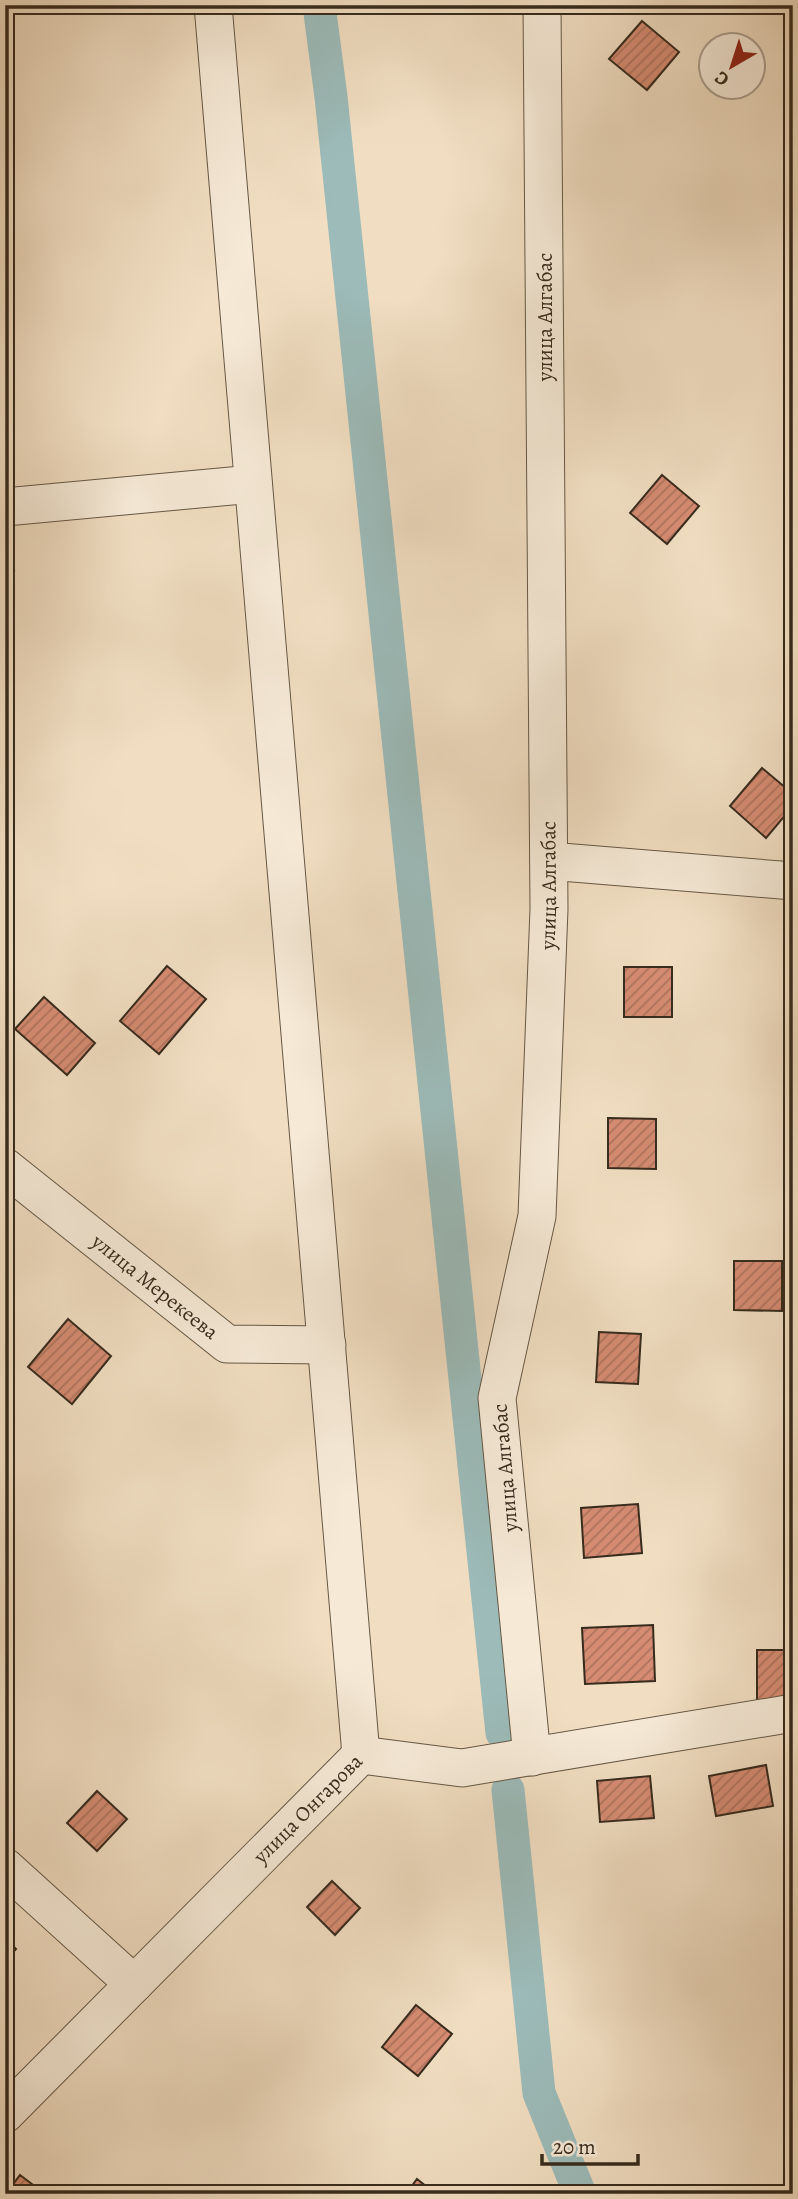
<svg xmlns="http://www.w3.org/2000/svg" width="798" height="2199" font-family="Alegreya,serif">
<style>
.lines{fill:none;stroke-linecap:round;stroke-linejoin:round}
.canal{stroke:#9cbbb9;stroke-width:33}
.building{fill:url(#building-hatch);stroke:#372b1d;stroke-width:2}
.minor-casing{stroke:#665846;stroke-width:39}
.minor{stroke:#f6ead7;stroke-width:37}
.labels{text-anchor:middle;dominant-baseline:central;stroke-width:6;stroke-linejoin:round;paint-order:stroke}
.street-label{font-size:21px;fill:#372b1d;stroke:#f6ead7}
</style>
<defs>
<pattern id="building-hatch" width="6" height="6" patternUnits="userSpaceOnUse" patternTransform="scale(1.75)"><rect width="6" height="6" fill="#d68c73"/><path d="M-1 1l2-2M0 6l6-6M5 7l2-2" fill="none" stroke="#ae735e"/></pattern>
</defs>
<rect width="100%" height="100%" fill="#f1dec2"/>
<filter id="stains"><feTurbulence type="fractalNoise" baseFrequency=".00286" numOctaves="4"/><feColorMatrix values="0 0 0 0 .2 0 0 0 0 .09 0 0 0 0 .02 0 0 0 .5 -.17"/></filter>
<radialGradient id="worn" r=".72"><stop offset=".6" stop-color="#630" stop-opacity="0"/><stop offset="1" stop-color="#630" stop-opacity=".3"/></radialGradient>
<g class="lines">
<path class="canal" d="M319,5l12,92 171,1636
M508,1790l31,303 41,101"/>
</g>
<path class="building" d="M642,21l37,31 -32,38 -38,-31z
M662,475l37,31 -32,38 -37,-31z
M5,565l9,6 -9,12z
M762,768l31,26v12l-27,32 -36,-32z
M167,966l39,33 -47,55 -39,-33z
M624,967h48v50h-48z
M44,997l51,46 -28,32 -52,-46z
M608,1118l48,1v50l-48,-1z
M734,1261h48v50l-48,-1z
M68,1319l43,37 -39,48 -44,-37z
M599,1332l42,2 -3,50 -42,-2z
M638,1504l4,49 -58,5 -3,-50z
M653,1625l2,56 -70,3 -3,-56z
M757,1650h36v50h-36z
M766,1765l7,41 -57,10 -7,-40z
M650,1776l4,42 -54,4 -3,-41z
M97,1791l30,28 -30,32 -30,-28z
M332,1881l28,27 -25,27 -28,-28z
M5,1938l11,11 -11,12z
M416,2005l36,29 -34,42 -36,-29z
M20,2175l25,19h-39z
M417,2179l19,15h-30z"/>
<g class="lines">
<defs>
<g id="minor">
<path d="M213,5l148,1750"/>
<path d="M5,507l248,-23"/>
<path d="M549,861l244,20"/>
<path id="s1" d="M5,1167l222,177 100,1"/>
<path d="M361,1755l101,13 331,-55"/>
<path id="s2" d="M532,1757l-35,-359 40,-182 12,-307 -7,-904"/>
<path d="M5,1867l129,117"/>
<path id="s3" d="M5,2114l356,-359"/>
</g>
</defs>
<use href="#minor" class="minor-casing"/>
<use href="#minor" class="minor"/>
</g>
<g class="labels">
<g class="street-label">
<text transform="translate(545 317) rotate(-90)">улица Алгабас</text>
<text stroke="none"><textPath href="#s2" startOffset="878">улица Алгабас</textPath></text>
<text stroke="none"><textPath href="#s1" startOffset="192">улица Мерекеева</textPath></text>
<text transform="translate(505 1468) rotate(-95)">улица Алгабас</text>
<text stroke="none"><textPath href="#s3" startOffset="430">улица Онгарова</textPath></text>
</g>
</g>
<rect width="798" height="2199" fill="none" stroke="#f1dec2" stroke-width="28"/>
<rect x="7" y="7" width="784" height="2185" fill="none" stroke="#372b1d" stroke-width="3.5"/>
<rect x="14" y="14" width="770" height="2171" fill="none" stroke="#372b1d" stroke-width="2"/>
<g transform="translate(732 66) rotate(219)"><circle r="33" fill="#f6ead7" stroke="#aa9e8d" stroke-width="2"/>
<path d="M0-5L12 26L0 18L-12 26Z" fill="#8f2418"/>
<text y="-10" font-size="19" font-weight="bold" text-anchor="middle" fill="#372b1d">С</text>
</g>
<path d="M542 2154v10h96v-10" fill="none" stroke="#372b1d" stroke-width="3.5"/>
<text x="553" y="2154" font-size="21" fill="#372b1d" stroke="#f6ead7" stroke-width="5" paint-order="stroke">20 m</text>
<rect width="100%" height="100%" filter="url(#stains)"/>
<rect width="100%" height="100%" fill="url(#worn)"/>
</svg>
